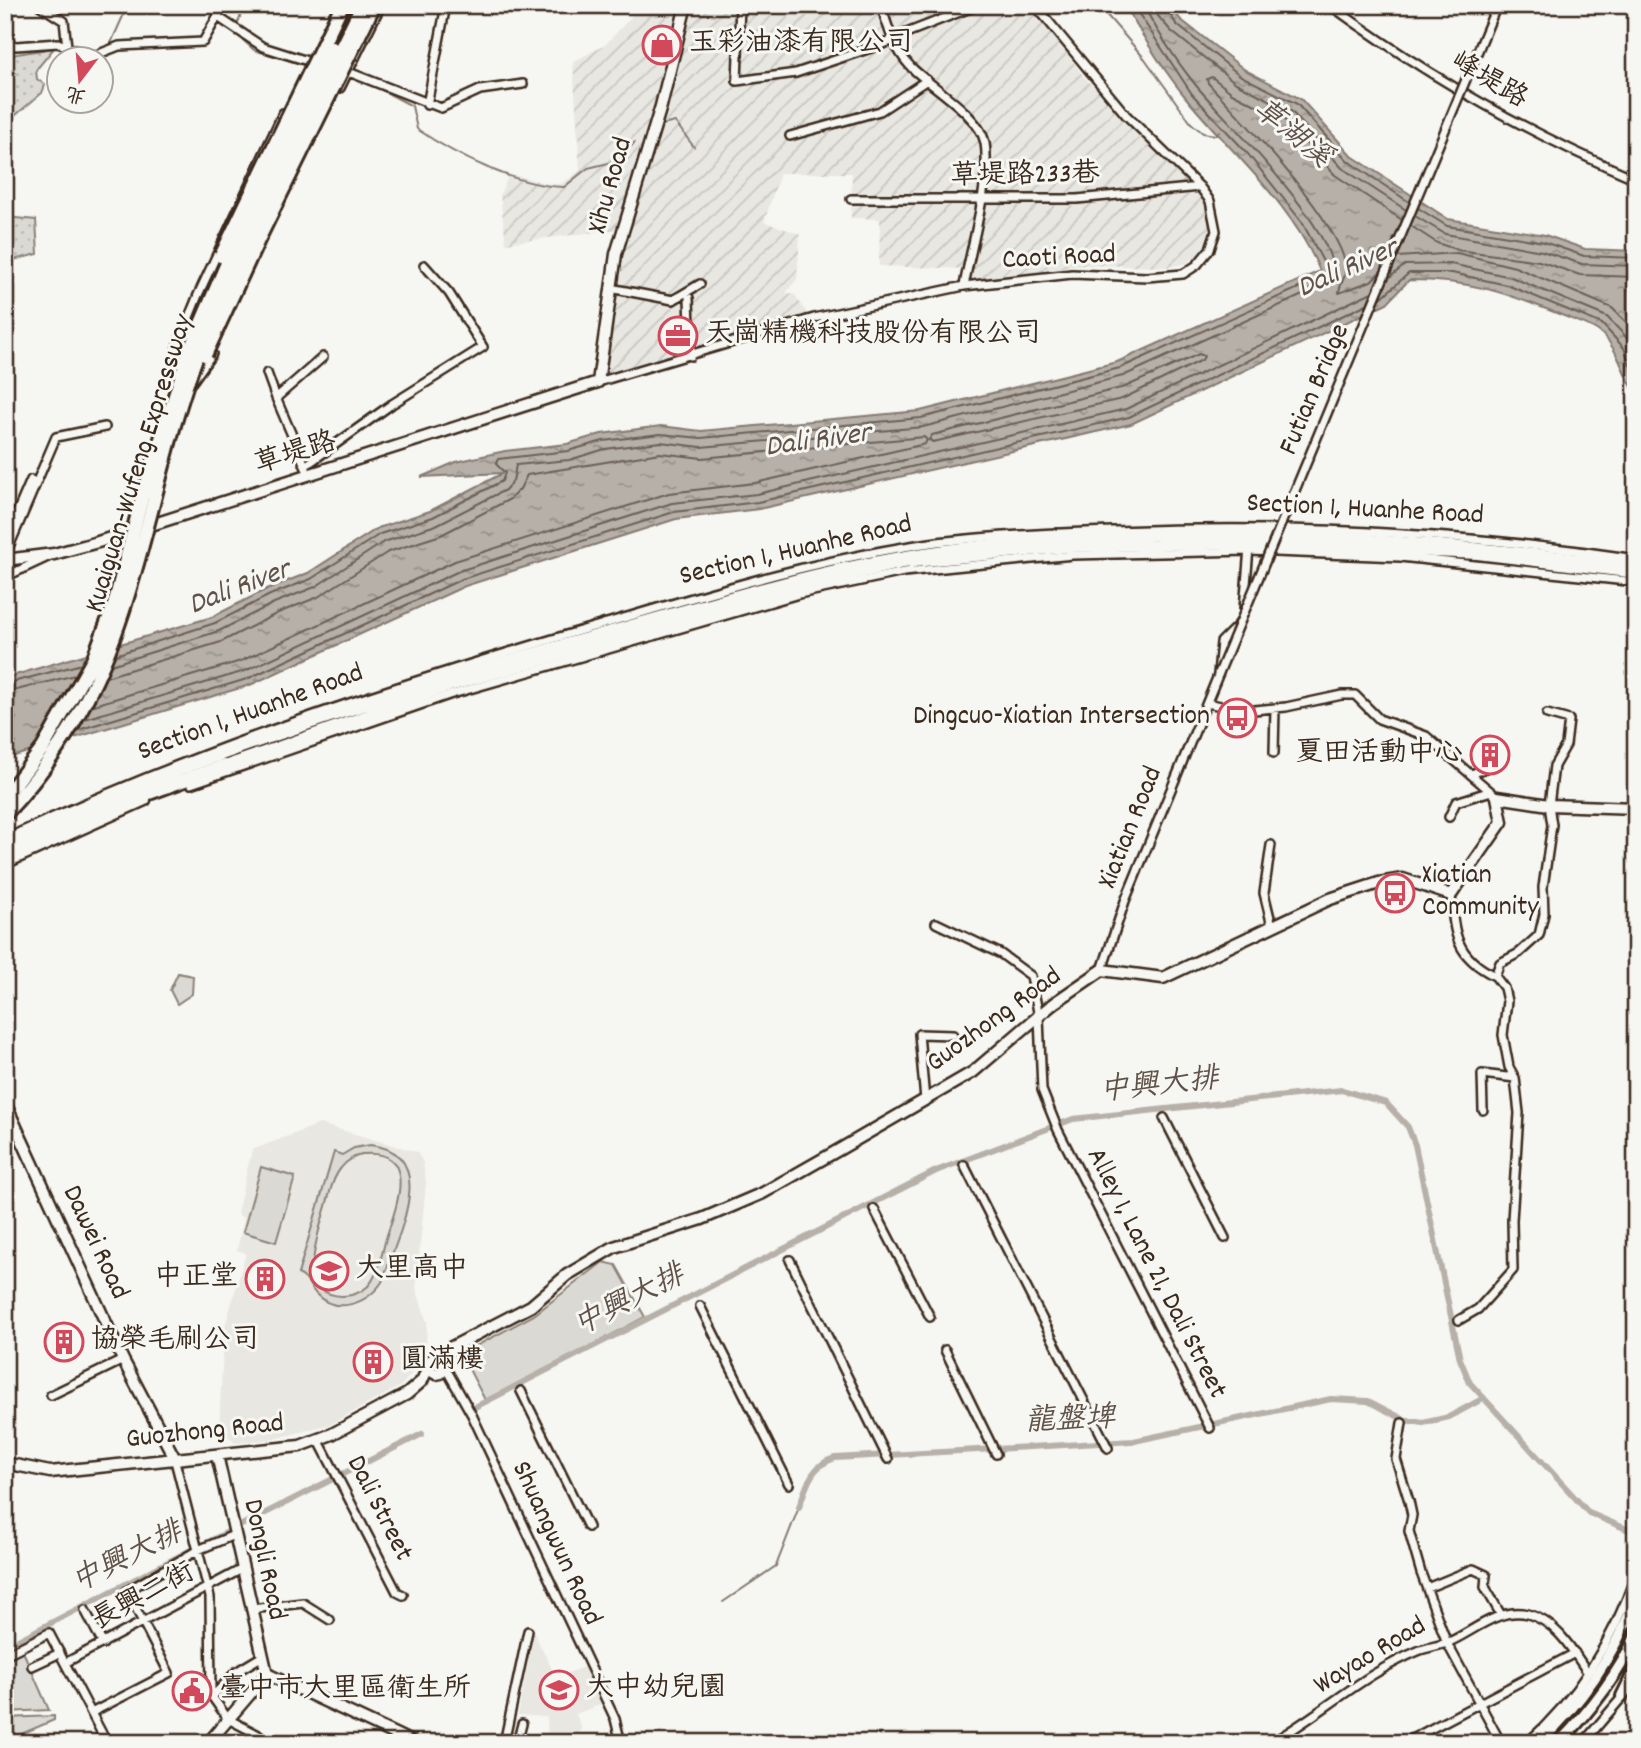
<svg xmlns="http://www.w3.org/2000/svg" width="1641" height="1748" font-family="Dekko,'LXGW WenKai TC',sans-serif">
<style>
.built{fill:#e8e7e2}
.industrial{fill:url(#industrial-furrows)}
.green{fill:#dad9d3;stroke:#8a8278;stroke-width:2;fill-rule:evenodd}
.forest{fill:url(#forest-firs);stroke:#8a8278;stroke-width:2}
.garden{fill:url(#garden-dots);stroke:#8a8278;stroke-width:2}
.water{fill:url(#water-ripples);stroke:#857a71;stroke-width:2}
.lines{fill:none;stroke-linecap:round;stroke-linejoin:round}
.shore{stroke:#6c6056;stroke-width:2}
.stream{stroke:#857a71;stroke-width:2}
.canal{stroke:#b6b0a9;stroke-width:6}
.street-casing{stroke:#3b2a1e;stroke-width:12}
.secondary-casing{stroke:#3b2a1e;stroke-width:15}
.primary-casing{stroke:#3b2a1e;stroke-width:16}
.highway-casing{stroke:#3b2a1e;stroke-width:18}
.street{stroke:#f6f6f2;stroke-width:7}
.secondary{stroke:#f6f6f2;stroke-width:10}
.primary{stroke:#f6f6f2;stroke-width:10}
.highway{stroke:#f6f6f2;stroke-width:12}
.street-bridge-casing{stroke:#3b2a1e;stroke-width:12;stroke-linecap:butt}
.highway-bridge-casing{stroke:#3b2a1e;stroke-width:18;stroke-linecap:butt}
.street-bridge{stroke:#f6f6f2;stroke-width:7}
.highway-bridge{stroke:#f6f6f2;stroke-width:12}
.labels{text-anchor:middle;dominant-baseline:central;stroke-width:6;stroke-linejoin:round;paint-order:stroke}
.poi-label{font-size:28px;fill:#3b2a1e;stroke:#f6f6f2;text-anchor:start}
.street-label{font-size:28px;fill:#3b2a1e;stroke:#f6f6f2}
.water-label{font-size:30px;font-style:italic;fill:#605248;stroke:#f6f6f2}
</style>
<defs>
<pattern id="industrial-furrows" width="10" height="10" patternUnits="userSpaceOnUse" patternTransform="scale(1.75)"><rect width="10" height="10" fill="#e8e7e2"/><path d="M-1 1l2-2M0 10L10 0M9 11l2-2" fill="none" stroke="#c8c6c1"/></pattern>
<pattern id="forest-firs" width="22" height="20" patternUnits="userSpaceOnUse" patternTransform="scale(1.75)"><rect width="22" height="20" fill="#dad9d3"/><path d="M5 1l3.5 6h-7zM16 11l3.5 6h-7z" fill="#bcbab5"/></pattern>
<pattern id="garden-dots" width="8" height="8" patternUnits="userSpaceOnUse" patternTransform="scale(1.75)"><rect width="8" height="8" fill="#dad9d3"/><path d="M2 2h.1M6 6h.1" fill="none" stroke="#bcbab5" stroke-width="1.8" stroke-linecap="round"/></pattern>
<pattern id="water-ripples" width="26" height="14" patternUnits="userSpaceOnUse" patternTransform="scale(1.75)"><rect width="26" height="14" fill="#b6b0a9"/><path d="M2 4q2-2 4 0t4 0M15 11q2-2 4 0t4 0" fill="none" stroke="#958f89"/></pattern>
</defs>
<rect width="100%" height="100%" fill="#f6f6f2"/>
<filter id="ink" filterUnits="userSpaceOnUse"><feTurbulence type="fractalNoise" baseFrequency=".0143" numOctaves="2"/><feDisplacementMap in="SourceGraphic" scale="14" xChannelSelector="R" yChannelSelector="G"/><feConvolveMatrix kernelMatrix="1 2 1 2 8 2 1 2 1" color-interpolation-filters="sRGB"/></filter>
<g filter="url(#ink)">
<path class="built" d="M320,1124l97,28 6,11 3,19 -10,106 11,34 -1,25 -4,14 -21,25 -70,38 -57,15 -39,4 -16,-16 5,-97 22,-77 -9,-3 7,-31 -7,-6 15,-63z
M534,1633l22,44 28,-10 17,37 -25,10 6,16 -20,13h-14l-1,-26 -29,-2z"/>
<path class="industrial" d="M643,5h389l52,72 114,116 11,18 2,24 -13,19 -11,9 -19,4 -84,-2 -113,16v-12l-92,-3 1,-47 -29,-1 1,-45h-72l-16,49 36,12 -3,45 -11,14 9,2 14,22 -121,38 -83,18 15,-112v-32l-114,14 -6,-48 9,-21 40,10h12l19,-13 -7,-109 32,-17z"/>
<path class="green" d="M370,1145c73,7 25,97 12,137 -15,22 -46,33 -66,12 -7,-8 -8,-16 -18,-20l36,-122 8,3 12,-7zM363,1154c57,-5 33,54 23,84 -4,15 -8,39 -19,49 -7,6 -16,9 -25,9 -46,-1 -25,-58 -18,-83 5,-15 7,-33 17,-45 6,-8 13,-11 22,-14z
M261,1167l34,10 -19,65 -33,-10z
M603,1262l13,3 29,52 -159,85 -25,-48 73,-39z
M22,1649l27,61 -44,2v-54z
M54,1716v4l-42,18 -7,-12v-8z"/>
<path class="forest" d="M178,973l15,3 -1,18 -15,10 -7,-14z"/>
<path class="garden" d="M54,48l-18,22 1,9 8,6 -3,8 -37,31v-65l6,-4z
M5,217l31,3 2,34 -33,8z"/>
<path class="water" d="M1125,5h45l10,14 65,51 56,29 51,57 96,63 97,16 40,14 51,2v142c-15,-20 -16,-42 -34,-59 -9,-9 -27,-13 -38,-18 -57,-23 -93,-36 -155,-36l-22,23 -256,121 -372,85 -83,10 -211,67 -215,99 -245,74v-81l207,-61 55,-28 41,-16 70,-45 52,-17 73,-38 -82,4 35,-15 49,-11 62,-7 34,-10 60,-8 40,5 219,-20 197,-49 203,-91c-29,-69 -87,-116 -133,-172 -24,-29 -44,-62 -62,-94z"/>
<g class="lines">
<path class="shore" d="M1156,5l2,11 13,15 65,52 55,28 51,57 64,42
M1165,5l11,19 65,52 56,28 51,57 61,41
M1418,208l29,18 97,16 40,14 52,2
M1415,216l30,18 97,17 40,13 54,2
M1411,226l26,17 21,7 81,11 41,14 56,2
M1398,257l59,-4 58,14 97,41 24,24
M1380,272l-9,9 -32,12c0,-8 7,-15 7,-25 -4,-45 -106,-151 -138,-185l-1,-4 5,-2 20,16 53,27 50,55 67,45
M1389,278l16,-13 46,-1 60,13 96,40 24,25 5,15
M1381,298l28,-25h43l55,12 95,39 22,24 12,33
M1199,354l5,2 -2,4 -80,39 -189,43 -4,-2 3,-5 193,-48z
M115,655l100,-32 55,-28 41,-16 69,-45 53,-17 69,-36 3,-8 -9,-9 2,-5 70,-8 35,-10 57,-7 41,4 220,-20 199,-50 203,-91 3,-10 -24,-45 -54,-68 -56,-60 -59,-89
M111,665l108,-34 55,-28 41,-16 69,-45 52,-17 69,-35 8,-9 3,-16 53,-5 36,-11 55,-7 41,5 222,-20 200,-51 204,-92c35,-31 -105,-168 -128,-195 -21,-25 -40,-55 -56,-84
M5,684l77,-20
M5,693l70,-18
M91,706l150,-45 214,-100 214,-68 86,-10 170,-39 2,-4 -3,-3 -222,21 -42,-5 -133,22 -7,14 -10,10 -69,36 -53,17 -70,45 -40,16 -57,29 -115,35
M85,719l160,-48 214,-100 213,-68 85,-9 369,-85 246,-117
M78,730l169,-51 215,-100 212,-67 84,-10 371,-85 238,-113"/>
<path class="stream" d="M1098,5l47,54 46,64 12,10 13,2 3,-4
M1055,12l10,-7
M236,27l6,-14 -2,-8
M235,33l19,17 53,16
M111,43l17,-38
M350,78l15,4
M376,87l36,19 5,23c39,27 100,57 147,58l24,-19 29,-7 18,-19
M658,126l17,-4 19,25
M723,1602l53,-36 23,-59"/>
<path class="canal" d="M477,1406l459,-235 137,-52 269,-29 44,13 22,24 7,18 45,214 10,24 119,130 47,20
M799,1507c8,-22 12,-42 36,-49l299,-17 197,-42 37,2 37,19 18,3 26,-6 35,-19
M206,1543l216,-109
M5,1647l188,-98"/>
<defs>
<path id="street" d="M39,5l25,16 3,25
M740,5l-3,76 59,-8 96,-32
M881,5c7,23 13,44 30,62 20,20 69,48 74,76 6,37 -14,104 -21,143
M1330,5c96,70 197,128 306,174
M218,17l45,30 51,16
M891,39l87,-34
M5,43l11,3 42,-3 33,14 28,-11 84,-4 21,-37
M346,71l95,37 39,-18 43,-6
M340,88l41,-83
M427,105l19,-100
M790,136l90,-25 47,-31
M851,199h226l123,-12
M610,288l63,12 27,-16
M689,298l2,58
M267,373l9,25
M177,376v-29l21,-52 85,-182
M192,382l20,-28
M598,382l216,-64 150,-32 108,-12 75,3 36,-3 14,-9 13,-16 6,-18 -6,-30 -10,-14 -74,-72 -91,-110
M305,466l87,-62 91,-57 -34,-54 -25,-28
M306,468l-30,-70 47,-41
M5,540l26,-60
M5,556l51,-119 49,-10
M5,577l47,-22
M1244,609l5,-61
M1218,674l3,-32 18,-18
M1207,703l37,8 42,-4 56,-12h13l24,24 47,17 71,61
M1274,753l1,-45
M1472,774l29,-13
M191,784l258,-89 350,-101 105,-22 169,-17 176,-4 151,6 236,25
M1449,817l7,-15 32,-10
M5,839c190,-89 387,-153 588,-212 113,-33 226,-69 344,-85 58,-7 118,-9 177,-11 177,-7 347,1 522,28
M1271,845l-7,48 8,33
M1451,895c3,40 5,62 44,81
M936,923l65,31 30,22 8,41 3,73 16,40 152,298
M1102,970l23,-69 94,-228
M925,1100l-6,-66 34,1
M1483,1110l-1,-36 33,4
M1164,1118l61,120
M964,1165l144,283
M874,1209l56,108
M790,1260l98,199
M700,1306l89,178
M1459,1320l19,-11 35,-39 -1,-50 7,-107 -4,-35 -6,-11 -6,-32 4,-34 -3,-13 -9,-12 5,-13 19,-10 20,-18 5,-21 -1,-27 9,-62 -3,-20 5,-39 12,-21 3,-25 -22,-6
M945,1350l51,104
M445,1367l27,48 143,304 6,24
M521,1391l67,136
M51,1395l72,-35
M1402,1423l-6,36 13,42 3,14 -3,16 12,42 26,70 54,100
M318,1439l79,153 6,3
M174,1457l36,140 1,98 17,24 46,24
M1427,1588l46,-19 13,6 -1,12 16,28
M251,1609l52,-6 27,17
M85,1610l18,34
M5,1655l44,-22 58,110
M65,1663l177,-94
M32,1666l28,-13
M212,1697l24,-25 25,-15
M91,1713l78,-40 -42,-82 71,-41 36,-15
M5,1740l2,3
M469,1743l1,-2
M504,1743l24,-112
M517,1743l5,-19
M1271,1743c50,-29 94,-70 147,-92 10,-4 21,-5 31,-9 25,-11 50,-35 79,-28 28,7 45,37 60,59
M1404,1743l171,-90
M1527,1743c51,-45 87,-105 109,-169
M1583,1743l53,-62"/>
<path id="secondary" d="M327,52l23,-47
M5,560l49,-6 44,-12 500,-160 18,-128 45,-148 25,-101
M216,769l234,-83 347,-98 106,-25 166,-16 180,-4 228,11 159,19
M5,847c46,-21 92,-45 139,-63 157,-61 319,-112 481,-157 112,-32 222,-66 337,-79 224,-26 451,-11 674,18
M5,863l140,-63
M5,1103l118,257 51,97
M429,1370l7,4 5,-1 4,-6 -4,-8
M217,1455l50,219
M5,1463l45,9 250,-26 32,-12 75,-40 15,-13 9,-21 10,-1 9,-11 81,-42 36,-31 47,-28 88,-28 61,-26 79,-45 131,-76 81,-69 48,-33 61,8 167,-79 49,-16 24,-4 48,16 51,-73 -5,-25 52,8 87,3
M267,1674l147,69
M208,1743l59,-69"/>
<path id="primary" d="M1622,1696l14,-28
M1538,1743c44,-40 76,-89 98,-144
M1559,1743c31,-32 58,-66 77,-107"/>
<path id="highway" d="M5,856l86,-42 132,-48"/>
</defs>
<use href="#street" class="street-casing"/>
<use href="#secondary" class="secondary-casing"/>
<use href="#primary" class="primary-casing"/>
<use href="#highway" class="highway-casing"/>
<use href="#street" class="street"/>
<use href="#secondary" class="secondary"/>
<use href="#primary" class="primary"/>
<use href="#highway" class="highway"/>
<defs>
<path id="street-bridge" d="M1219,673l278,-668"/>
<path id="highway-bridge" d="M221,256l121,-251
M205,355l54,-117 115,-233
M5,797l38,-49 50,-88 21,-55 28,-107 48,-149 40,-93 102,-208
M5,814c29,-31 55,-66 75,-103 59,-103 74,-244 117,-356 46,-120 109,-234 165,-350"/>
</defs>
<use href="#street-bridge" class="street-bridge-casing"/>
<use href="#highway-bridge" class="highway-bridge-casing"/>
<use href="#street-bridge" class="street-bridge"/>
<use href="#highway-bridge" class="highway-bridge"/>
</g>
</g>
<defs>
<symbol id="shop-ring" viewBox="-11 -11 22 22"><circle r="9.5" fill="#f6f6f2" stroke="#d1495b" stroke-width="1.5"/><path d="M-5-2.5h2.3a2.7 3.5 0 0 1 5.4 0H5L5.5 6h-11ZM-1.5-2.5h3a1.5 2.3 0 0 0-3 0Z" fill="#d1495b"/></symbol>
<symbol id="office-ring" viewBox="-11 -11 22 22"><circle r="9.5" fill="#f6f6f2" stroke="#d1495b" stroke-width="1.5"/><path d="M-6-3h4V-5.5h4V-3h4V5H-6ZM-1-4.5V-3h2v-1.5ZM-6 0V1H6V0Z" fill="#d1495b"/></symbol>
<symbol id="bus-ring" viewBox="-11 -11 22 22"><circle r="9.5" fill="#f6f6f2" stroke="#d1495b" stroke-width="1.5"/><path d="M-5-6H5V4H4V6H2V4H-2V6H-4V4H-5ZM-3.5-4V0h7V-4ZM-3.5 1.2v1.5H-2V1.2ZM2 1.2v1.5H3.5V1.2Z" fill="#d1495b"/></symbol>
<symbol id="building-ring" viewBox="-11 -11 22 22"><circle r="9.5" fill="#f6f6f2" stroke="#d1495b" stroke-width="1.5"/><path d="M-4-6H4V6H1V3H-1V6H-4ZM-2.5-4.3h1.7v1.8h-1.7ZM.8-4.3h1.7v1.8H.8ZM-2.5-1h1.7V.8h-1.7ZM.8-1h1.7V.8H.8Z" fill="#d1495b"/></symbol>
<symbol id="school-ring" viewBox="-11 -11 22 22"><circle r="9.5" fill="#f6f6f2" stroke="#d1495b" stroke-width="1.5"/><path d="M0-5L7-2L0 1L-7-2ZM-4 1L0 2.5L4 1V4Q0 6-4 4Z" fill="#d1495b"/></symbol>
<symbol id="civic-ring" viewBox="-11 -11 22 22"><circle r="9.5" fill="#f6f6f2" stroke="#d1495b" stroke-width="1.5"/><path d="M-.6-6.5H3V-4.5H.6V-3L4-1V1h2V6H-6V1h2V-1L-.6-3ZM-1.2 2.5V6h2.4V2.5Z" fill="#d1495b"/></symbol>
</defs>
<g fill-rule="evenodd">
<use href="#shop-ring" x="640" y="23" width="44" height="44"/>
<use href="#office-ring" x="656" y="314" width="44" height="44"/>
<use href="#bus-ring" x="1215" y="696" width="44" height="44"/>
<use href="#building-ring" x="1468" y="733" width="44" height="44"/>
<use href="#bus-ring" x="1373" y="871" width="44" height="44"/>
<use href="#school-ring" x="307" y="1249" width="44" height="44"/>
<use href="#building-ring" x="243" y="1257" width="44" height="44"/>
<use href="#building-ring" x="42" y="1320" width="44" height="44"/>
<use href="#building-ring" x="351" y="1340" width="44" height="44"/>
<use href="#school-ring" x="537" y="1668" width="44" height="44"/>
<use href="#civic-ring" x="170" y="1669" width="44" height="44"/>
</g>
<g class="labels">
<g class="poi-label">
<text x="689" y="45">玉彩油漆有限公司</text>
<text x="705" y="336">天崗精機科技股份有限公司</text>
<text x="1210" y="718" text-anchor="end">Dingcuo-Xiatian Intersection</text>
<text x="1463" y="755" text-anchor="end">夏田活動中心</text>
<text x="1422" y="877">Xiatian<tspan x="1422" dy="32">Community</tspan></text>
<text x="356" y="1271">大里高中</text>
<text x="238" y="1279" text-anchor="end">中正堂</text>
<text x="91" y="1342">協榮毛刷公司</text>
<text x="400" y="1362">圓滿樓</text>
<text x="586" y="1690">大中幼兒園</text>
<text x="219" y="1691">臺中市大里區衛生所</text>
</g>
<g class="street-label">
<text transform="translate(1488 82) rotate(30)">峰堤路</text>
<text transform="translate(1025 177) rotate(-1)">草堤路233巷</text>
<text transform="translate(612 186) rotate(-74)">Xihu Road</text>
<text transform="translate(1059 259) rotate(-3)">Caoti Road</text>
<text transform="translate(1316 390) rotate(-67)">Futian Bridge</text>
<text transform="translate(296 455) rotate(-17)">草堤路</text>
<text transform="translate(141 464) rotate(-73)">Kuaiguan-Wufeng Expressway</text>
<text transform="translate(1365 511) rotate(3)">Section 1, Huanhe Road</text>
<text transform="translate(796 552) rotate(-13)">Section 1, Huanhe Road</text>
<text transform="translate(251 714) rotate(-20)">Section 1, Huanhe Road</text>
<text transform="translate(1132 828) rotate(-68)">Xiatian Road</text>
<text transform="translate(995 1021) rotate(-36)">Guozhong Road</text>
<text transform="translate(94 1243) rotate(65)">Dawei Road</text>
<text transform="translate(1155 1274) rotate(63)">Alley 1, Lane 21, Dali Street</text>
<text transform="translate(205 1433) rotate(-6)">Guozhong Road</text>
<text transform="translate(378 1509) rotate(63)">Dali Street</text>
<text transform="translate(555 1544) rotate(65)">Shuangwun Road</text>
<text transform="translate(263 1560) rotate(78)">Dongli Road</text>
<text transform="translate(144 1598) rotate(-28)">長興二街</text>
<text transform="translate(1371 1657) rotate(-31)">Wayao Road</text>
</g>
<g class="water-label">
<text transform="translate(1291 135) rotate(39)">草湖溪</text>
<text transform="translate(1348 270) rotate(-24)">Dali River</text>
<text transform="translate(818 442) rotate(-8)">Dali River</text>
<text transform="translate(240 589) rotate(-21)">Dali River</text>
<text transform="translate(1159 1087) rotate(-6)">中興大排</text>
<text transform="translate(630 1302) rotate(-27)">中興大排</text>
<text transform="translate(1070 1422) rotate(-3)">龍盤埤</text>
<text transform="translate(128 1559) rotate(-27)">中興大排</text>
</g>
</g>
<rect width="1641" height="1748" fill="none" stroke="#f6f6f2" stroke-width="28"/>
<rect x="14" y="14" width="1613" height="1720" fill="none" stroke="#3b2a1e" stroke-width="2.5" filter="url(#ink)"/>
<g transform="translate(80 80) rotate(196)"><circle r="33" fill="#f6f6f2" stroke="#aba49d" stroke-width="2"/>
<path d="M0-5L12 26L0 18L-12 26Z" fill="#d1495b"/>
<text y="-10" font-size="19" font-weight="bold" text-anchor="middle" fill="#3b2a1e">北</text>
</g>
</svg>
